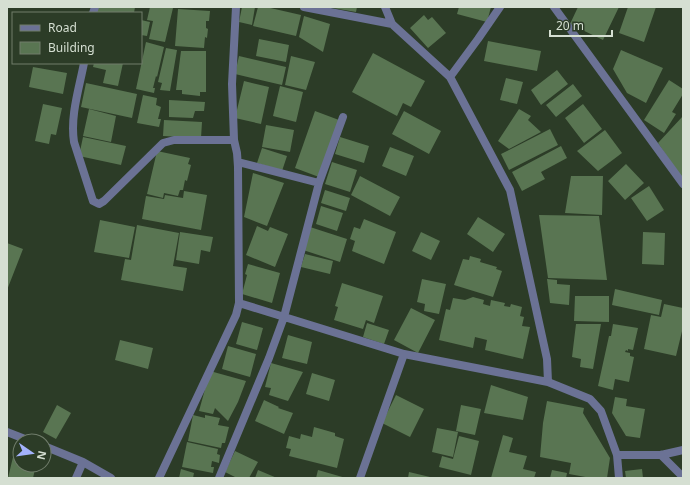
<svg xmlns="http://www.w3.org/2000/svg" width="690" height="485" font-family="'Noto Sans',sans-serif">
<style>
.building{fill:#597552}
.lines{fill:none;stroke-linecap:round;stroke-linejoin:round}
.street{stroke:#6b7295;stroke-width:8}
</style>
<rect width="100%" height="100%" fill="#2c3c27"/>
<path class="building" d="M97,7h38l-1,6h-39z
M150,7l23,1 -8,34 -16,-3 4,-18 -6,-1z
M242,7h13l-3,18 -13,-3z
M258,7h8l35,8 -5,21 -43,-10z
M327,7h30l-1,5z
M459,7h32l-4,15 -30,-8z
M578,7h41l-16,33 -33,-16z
M628,7h28l-12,35 -25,-9z
M178,9l32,2 -1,10h-3v7l2,1 -1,9 -2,-1 -1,11 -29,-2z
M424,15l4,5 4,-3 14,16 -18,15 -18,-20z
M304,16l26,8 -7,28 -24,-15z
M141,20l9,2 -3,14 -6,-1z
M259,39l30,6 -3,17 -30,-6z
M488,41l53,10 -4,20 -53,-10z
M146,42l18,5 -7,30 -1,-1 -3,12h2l-1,5 -18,-4z
M166,48l11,2 -7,41 -10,-1 2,-7 -4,-1z
M621,50l42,18 -17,35 -19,-10 -14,-24z
M181,51h25v41h-6v4l-18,-2v-4h-6z
M373,53l52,28 -14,26 -8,-4 -6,13 -45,-24z
M239,56l47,11 -4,18 -47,-11z
M291,56l24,6 -9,28 -21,-5z
M94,63h29l-5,23 -15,-3 3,-13 -13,-3z
M33,67l34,6 -4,21 -34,-7z
M557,70l11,14 -27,21 -10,-15z
M506,78l17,4 -6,22 -17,-4z
M669,80l14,9v5l-11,18 4,2 -12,19 -20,-13z
M244,81l25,6 -8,37 -26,-6z
M86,83l51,11 -5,24 -51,-11z
M573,84l9,12 -26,21 -10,-12z
M280,86l23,6 -7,30 -23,-6z
M143,95l14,3 -1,7 5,2 -3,12h3l-2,8 -22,-4z
M169,100l36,2 -1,9h-9l-2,7 -24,-1z
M43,104l19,4 -6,27 -5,-1 -2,10 -14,-3z
M583,104l19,25 -18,14 -19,-25z
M89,109l27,7 -5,26 -28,-6z
M519,109l12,7 -3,4 13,12 -32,17 -11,-8z
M315,111l24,9 -20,57 -24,-9z
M404,111l37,20 -12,23 -37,-20z
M683,116v64l-25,-37z
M164,120l38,2 -1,16 -38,-2z
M266,125l28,5 -4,22 -28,-5z
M550,129l8,16 -49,25 -8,-16z
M605,130l17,23 -24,18 -21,-20z
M83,137l43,9 -5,19 -42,-9z
M340,137l29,9 -5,17 -29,-9z
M561,146l6,12 -26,14 4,7 -23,12 -10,-19z
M390,147l24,9 -8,20 -24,-10z
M262,148l25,8 -5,15 -25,-8z
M157,151l33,7 -2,6 3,1 -4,16 -2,-1 -2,10h-3l-2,6 -14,-3 -1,5 -16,-4z
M332,162l25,8 -7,22 -25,-8z
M626,164l18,19 -19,17 -17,-19z
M253,173l31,10 -17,43 -23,-9z
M360,176l40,21 -10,19 -39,-21z
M571,176h32l-1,39 -37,-2z
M649,186l15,24 -17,11 -16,-23z
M325,190l25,8 -4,13 -25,-8z
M184,191l23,4 -6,35 -59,-11 4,-23 18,3 1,-4 18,3z
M321,206l22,7 -6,18 -21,-7z
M539,215l60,1 8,64 -59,-2z
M478,217l27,17 -12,18 -26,-18z
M364,219l32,13 -12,32 -32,-13 3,-10 -5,-2 4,-12 6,2z
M100,220l35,7 -6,31 -35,-6z
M137,225l42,8 -6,33 14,2 -4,23 -62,-11 4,-21 6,1z
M257,226l11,5 2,-4 18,7 -13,33 -29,-12z
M310,227l37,12 -7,23 -37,-12z
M180,232l33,5 -3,15 -9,-2 -2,14 -23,-4z
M421,232l19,9 -9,19 -19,-9z
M643,232l22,1 -1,32 -22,-1z
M7,243l16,6 -16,41z
M305,254l28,7 -3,13 -29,-7z
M470,256l11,3 -1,3 17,5 -1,2 6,2 -9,26 -39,-12 9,-26 6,1z
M248,264l32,9 -8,30 -30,-9 5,-19 -2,-1z
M422,279l24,5 -7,30 -15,-3 1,-7 -8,-2z
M547,279l10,1v4l13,1 -1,20 -19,-2z
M342,283l41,13 -9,27 -8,-3 -3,9 -29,-9 4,-13 -3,-1z
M615,289l47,11 -3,15 -47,-10z
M575,296h34v26l-35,-1z
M473,297l11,3 -1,4 7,2 1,-6 14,3 -1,3 6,1 1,-3 11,3 -2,9 4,1 -2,9 8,1 -7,32 -38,-9 2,-10 -12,-3 -2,11 -34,-8 7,-31 4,1 3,-12 12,2z
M664,304l19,4v19l-7,29 -32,-7 7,-34 10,2z
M411,308l24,12 -17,33 -24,-13z
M242,322l21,6 -6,22 -21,-6z
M367,323l22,7 -5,14 -21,-7z
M576,324h25l-8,45 -13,-2 1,-8 -9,-2z
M613,324l25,4 -5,22 -5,-1v2l-2,-1 -1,2 5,1v3l4,1 -5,25 -14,-3 -2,11 -15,-4 11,-50h2z
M288,335l24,7 -5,22 -25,-6z
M120,340l33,8 -5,21 -33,-9z
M228,346l28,8 -6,23 -28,-8z
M271,363l32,9 -15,29 -19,-6 2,-7 -6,-1z
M210,371l36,10 -8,21 -10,19 -13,-13 -2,6 -14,-3z
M312,373l23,7 -6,21 -23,-7z
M491,385l37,12 -5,23 -39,-7z
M396,395l28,14 -14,28 -28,-14z
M615,397l12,2 -1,7 19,3 -5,29 -14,-2 -14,-23z
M264,400l15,7 -1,1 15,5 -9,21 -29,-13z
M547,401l37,7 -1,5 27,45 -3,20h-16l-22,-4 2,-11 -31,-6 3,-34z
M57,405l14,8 -15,26 -13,-7z
M461,405l20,4 -6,26 -19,-4z
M193,415l12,3v-3l15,3 -2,7 11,2 -4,16h-3l-1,5 -33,-7z
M314,427l21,6v3l9,3 -7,29 -48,-12 2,-7 -5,-1 3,-12 11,3 1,-5 11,3z
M437,428l21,4 -5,25 -21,-5z
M503,435l10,3 -4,14 18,4 -4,13 13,3 -2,6h-43z
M459,436l20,5 -8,34 -32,-8 3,-11 11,3z
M187,442l31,7 -1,5 3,1 -1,8 -7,-2 -1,6h3l-1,6 -31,-6z
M235,451l23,11 -9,16h-12l-12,-6z
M13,457l7,2v6h16l-3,13h-25z
M181,469l13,4 -1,5h-14z
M642,469l1,9h-17l-1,-7z
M258,470l19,8h-22z
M318,470l28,8h-30z
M552,470l15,3 -1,5h-16z
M409,472l21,5v1h-22z"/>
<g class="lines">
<path class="street" d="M304,7l88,17
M385,7l7,17 58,53 60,113 37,169 1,23 42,17 11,12 16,44 2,23
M554,7l129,177
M93,13l2,-6
M84,63c-5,26 -14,53 -10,79l19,59 6,3 5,-3 59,-58 11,-3h60
M450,77l28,-38 22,-32
M238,162l81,21
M239,303l165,51 144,28
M7,432l23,9
M44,446l39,16 28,16
M617,455h44l22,-5
M661,455l22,22
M76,478l7,-16
M159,478l77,-163 3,-12 -1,-136 -1,-14 -3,-13 -2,-56 4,-77
M219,478l50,-120 15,-41 35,-134 24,-66
M360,478l44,-124"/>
</g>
<rect width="690" height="485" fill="none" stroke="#d5dfd2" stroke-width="16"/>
<rect x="12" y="12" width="130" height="52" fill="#2c3c27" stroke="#707d6b"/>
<rect x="20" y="25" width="20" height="6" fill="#6b7295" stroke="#707d6b"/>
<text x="48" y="32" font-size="12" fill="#d5dfd2">Road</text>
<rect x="20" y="42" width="20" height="12" fill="#597552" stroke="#707d6b"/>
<text x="48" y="52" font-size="12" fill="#d5dfd2">Building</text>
<g transform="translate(32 453) rotate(103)"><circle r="19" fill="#2c3c27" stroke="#707d6b"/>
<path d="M0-3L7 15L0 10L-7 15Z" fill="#a3b2fc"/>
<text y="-6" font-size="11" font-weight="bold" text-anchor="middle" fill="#d5dfd2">N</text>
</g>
<path d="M550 30v6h62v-6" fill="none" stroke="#d5dfd2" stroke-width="2"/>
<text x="556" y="30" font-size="12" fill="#d5dfd2" stroke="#2c3c27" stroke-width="3" paint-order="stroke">20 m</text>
</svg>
